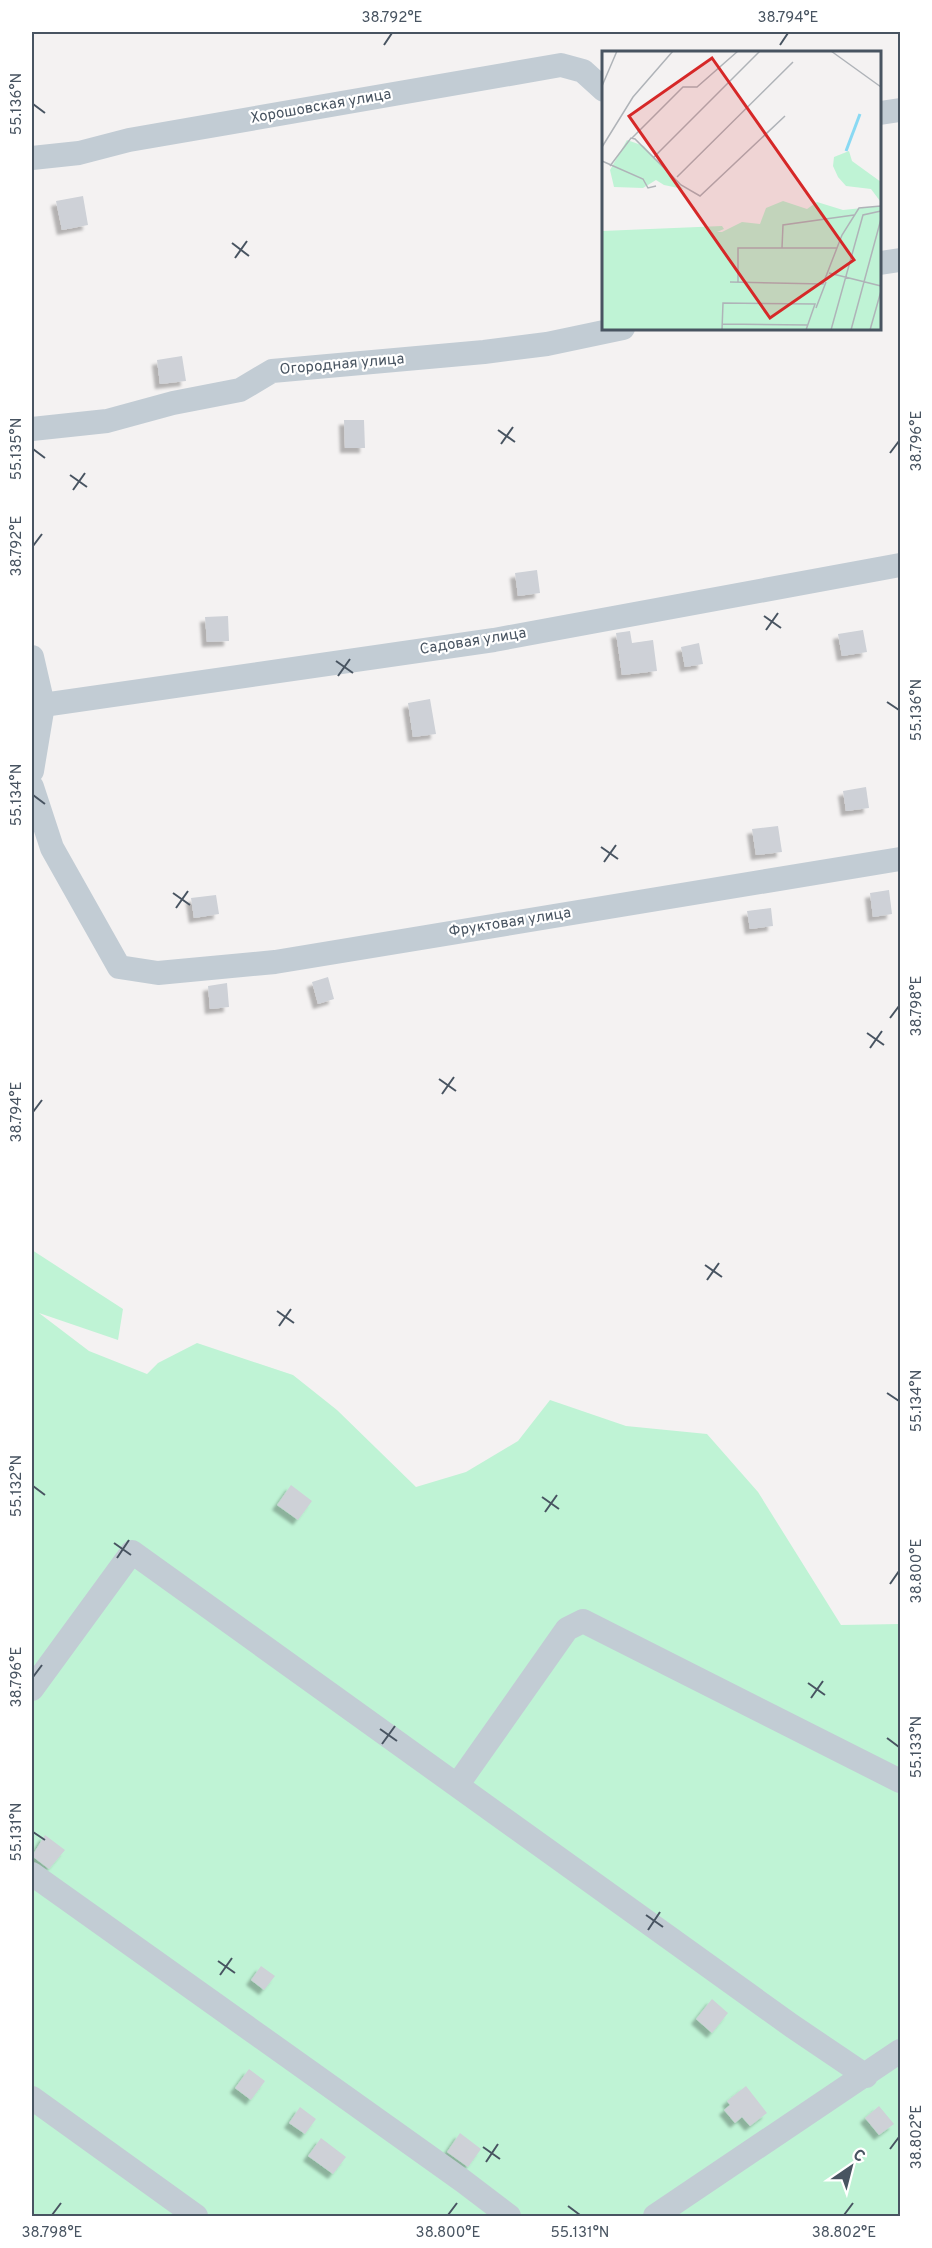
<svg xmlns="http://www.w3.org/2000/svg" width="932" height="2248" font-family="Overpass,sans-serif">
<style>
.green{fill:#bff3d5}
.building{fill:#ced1d7;filter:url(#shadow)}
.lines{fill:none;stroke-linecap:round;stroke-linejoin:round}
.minor{stroke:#c2ccd4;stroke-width:24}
.ticks{fill:none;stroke:#485461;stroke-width:2}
.labels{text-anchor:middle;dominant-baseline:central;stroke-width:4.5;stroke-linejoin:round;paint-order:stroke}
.street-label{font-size:15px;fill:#485461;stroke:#fff}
.inset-river{fill:none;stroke:#89d9f3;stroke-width:3}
.inset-road{fill:none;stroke:#afb3b8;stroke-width:1.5}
.view{fill:#d62828;fill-opacity:0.15;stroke:#d62828;stroke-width:3}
.inset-edge{fill:none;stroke:#485461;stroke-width:3}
.neatline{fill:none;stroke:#485461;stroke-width:2}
.ticks-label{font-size:15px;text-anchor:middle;fill:#485461}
</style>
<defs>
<filter id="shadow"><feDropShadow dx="-5" dy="5" stdDeviation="1.5" flood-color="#0004"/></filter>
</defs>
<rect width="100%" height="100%" fill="#f4f2f2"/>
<path class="green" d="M32,1250l91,59 -5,31 -79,-27 50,38 58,23 11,-11 39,-20 96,32 44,35 79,77 50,-15 52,-31 32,-41 76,26 81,8 51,58 83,133 59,-1v592h-868z"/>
<path class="building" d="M83,196l5,29 -26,5 -6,-29z
M182,356l4,25 -26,3 -3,-24z
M344,420h20l1,28h-20z
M537,570l3,23 -22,3 -3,-23z
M228,616l1,25 -22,1 -2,-25z
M863,630l4,22 -25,4 -4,-22z
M630,631l2,12 21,-3 4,31 -35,4 -6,-42z
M699,643l4,21 -18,3 -4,-20z
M430,699l6,35 -23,3 -5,-34z
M866,787l3,21 -23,3 -3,-20z
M778,826l4,26 -26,3 -4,-26z
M889,890l3,24 -19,3 -3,-24z
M216,895l3,19 -25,4 -3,-20z
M771,908l2,18 -23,3 -3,-18z
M328,977l6,22 -16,5 -6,-22z
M227,983l2,24 -19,2 -2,-23z
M291,1485l21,16 -14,19 -21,-15z
M45,1835l20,15 -16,19 -17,-13z
M261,1966l14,10 -11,14 -13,-10z
M712,1999l16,14 -16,20 -16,-14z
M249,2069l16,12 -14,19 -16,-12z
M746,2086l21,27 -17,13 -8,-9 -7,6 -11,-13 6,-5 -3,-4z
M879,2106l15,18 -15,11 -14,-17z
M300,2107l16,12 -11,15 -16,-11z
M460,2133l21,16 -13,18 -21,-15z
M321,2138l25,19 -13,17 -25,-18z"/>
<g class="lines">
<path class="minor" d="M880,113l20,-3
M32,158l47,-5 50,-13 432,-75 22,6 21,19
M880,263l20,-3
M32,429l75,-8 66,-18 67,-13 32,-19 212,-19 63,-8 76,-16
M32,657l11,48 -11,66
M43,705l451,-65 406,-75
M32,787l20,61 67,119 39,6 117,-11 625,-103
M32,1689l100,-137 660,474 74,50
M458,1784l109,-155 16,-8 317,160
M32,1874l431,307 46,35
M32,2098l164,118
M655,2216l245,-165"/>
</g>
<path class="ticks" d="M384,45l8,-12M780,45l8,-12M33,104l12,9M232,243l17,13M235,258l12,-17M498,430l17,12M501,444l12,-17M33,449l12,9M890,453l9,-12M70,475l17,12M73,490l12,-17M33,546l9,-12M764,616l17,12M766,630l12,-17M336,661l17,12M338,676l12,-17M887,702l12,8M33,795l12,9M601,847l17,12M604,862l12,-17M173,893l17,12M176,908l12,-17M890,1018l9,-12M867,1033l17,12M870,1048l12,-17M439,1079l17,12M442,1094l12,-17M33,1112l9,-12M705,1265l17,12M707,1280l12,-17M277,1311l17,12M279,1326l12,-17M887,1393l12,8M33,1486l12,9M542,1497l17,12M545,1512l12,-17M114,1543l17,12M117,1558l12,-18M890,1584l9,-13M33,1677l9,-12M808,1683l17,12M811,1698l12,-17M380,1729l17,12M887,1738l12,9M382,1744l13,-18M33,1832l12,8M646,1915l17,12M648,1930l12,-18M218,1961l17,12M220,1975l12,-17M483,2147l17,12M890,2149l9,-12M486,2162l12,-18M568,2206l12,9M52,2215l9,-12M448,2215l9,-12M844,2215l9,-12"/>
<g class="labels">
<g class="street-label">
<text transform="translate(321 107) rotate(-10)">Хорошовская улица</text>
<text transform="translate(342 365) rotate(-5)">Огородная улица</text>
<text transform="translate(473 642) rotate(-9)">Садовая улица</text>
<text transform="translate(510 923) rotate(-9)">Фруктовая улица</text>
</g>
</g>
<g transform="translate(602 51)">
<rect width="279" height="279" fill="#f4f2f2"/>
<path d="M25,89l17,6 39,43 -19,-4 -8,-5 -13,8 -29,-1 -4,-17zM247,100l3,10 29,21 -1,19 -9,-12 -25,-3 -8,-9 -5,-11 1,-9zM181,150l24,8 10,-7 26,8 38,-4v124h-279v-99l120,-5 2,3 -7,3h5l20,-10 18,2 6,-16z" fill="#bff3d5"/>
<path class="inset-river" d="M244,100l14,-37"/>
<path class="inset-road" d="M229,0l50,36M0,35l15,-35M30,87l51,-51h14l41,-36M0,96l31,-50 40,-46M52,106l106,-106M0,110l41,18 5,9 8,-2M8,115l21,-28 4,1 46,46 19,11 85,-80M75,126l116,-115M180,197l1,-23 71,-10M227,222l52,13M128,231l93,2 19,-49 17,-27 22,-2M136,232v-35h99M214,257l10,-26M120,273l86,1M120,279l1,-27 92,1 -9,26M229,279l32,-115 18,-4M249,279l30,-111M268,279l11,-39"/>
<path class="view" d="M110,7l142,202 -84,58 -141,-202z"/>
<rect width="279" height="279" class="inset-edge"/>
</g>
<rect width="932" height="2248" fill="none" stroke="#ffffff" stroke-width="66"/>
<g transform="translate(851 2167) rotate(35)" stroke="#ffffff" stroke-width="4.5" paint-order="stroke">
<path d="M0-4.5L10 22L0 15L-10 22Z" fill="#485461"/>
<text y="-9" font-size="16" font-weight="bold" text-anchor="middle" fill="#485461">С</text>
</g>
<rect x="33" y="33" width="866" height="2182" class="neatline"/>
<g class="ticks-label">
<text x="392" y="22">38.792°E</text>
<text x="788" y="22">38.794°E</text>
<text transform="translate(16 104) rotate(-90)" y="5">55.136°N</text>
<text transform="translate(916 441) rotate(-90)" y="5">38.796°E</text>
<text transform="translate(16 449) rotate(-90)" y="5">55.135°N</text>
<text transform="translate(16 546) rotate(-90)" y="5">38.792°E</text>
<text transform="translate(916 710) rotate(-90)" y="5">55.136°N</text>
<text transform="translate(16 795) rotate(-90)" y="5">55.134°N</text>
<text transform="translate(916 1006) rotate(-90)" y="5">38.798°E</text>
<text transform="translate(16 1112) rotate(-90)" y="5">38.794°E</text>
<text transform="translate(916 1401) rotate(-90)" y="5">55.134°N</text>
<text transform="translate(16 1486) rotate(-90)" y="5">55.132°N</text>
<text transform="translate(916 1571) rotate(-90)" y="5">38.800°E</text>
<text transform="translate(16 1677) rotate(-90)" y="5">38.796°E</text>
<text transform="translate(916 1747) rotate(-90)" y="5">55.133°N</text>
<text transform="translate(16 1832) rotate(-90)" y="5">55.131°N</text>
<text transform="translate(916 2137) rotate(-90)" y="5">38.802°E</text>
<text x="52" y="2237">38.798°E</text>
<text x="448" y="2237">38.800°E</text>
<text x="580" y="2237">55.131°N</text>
<text x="844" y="2237">38.802°E</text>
</g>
</svg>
